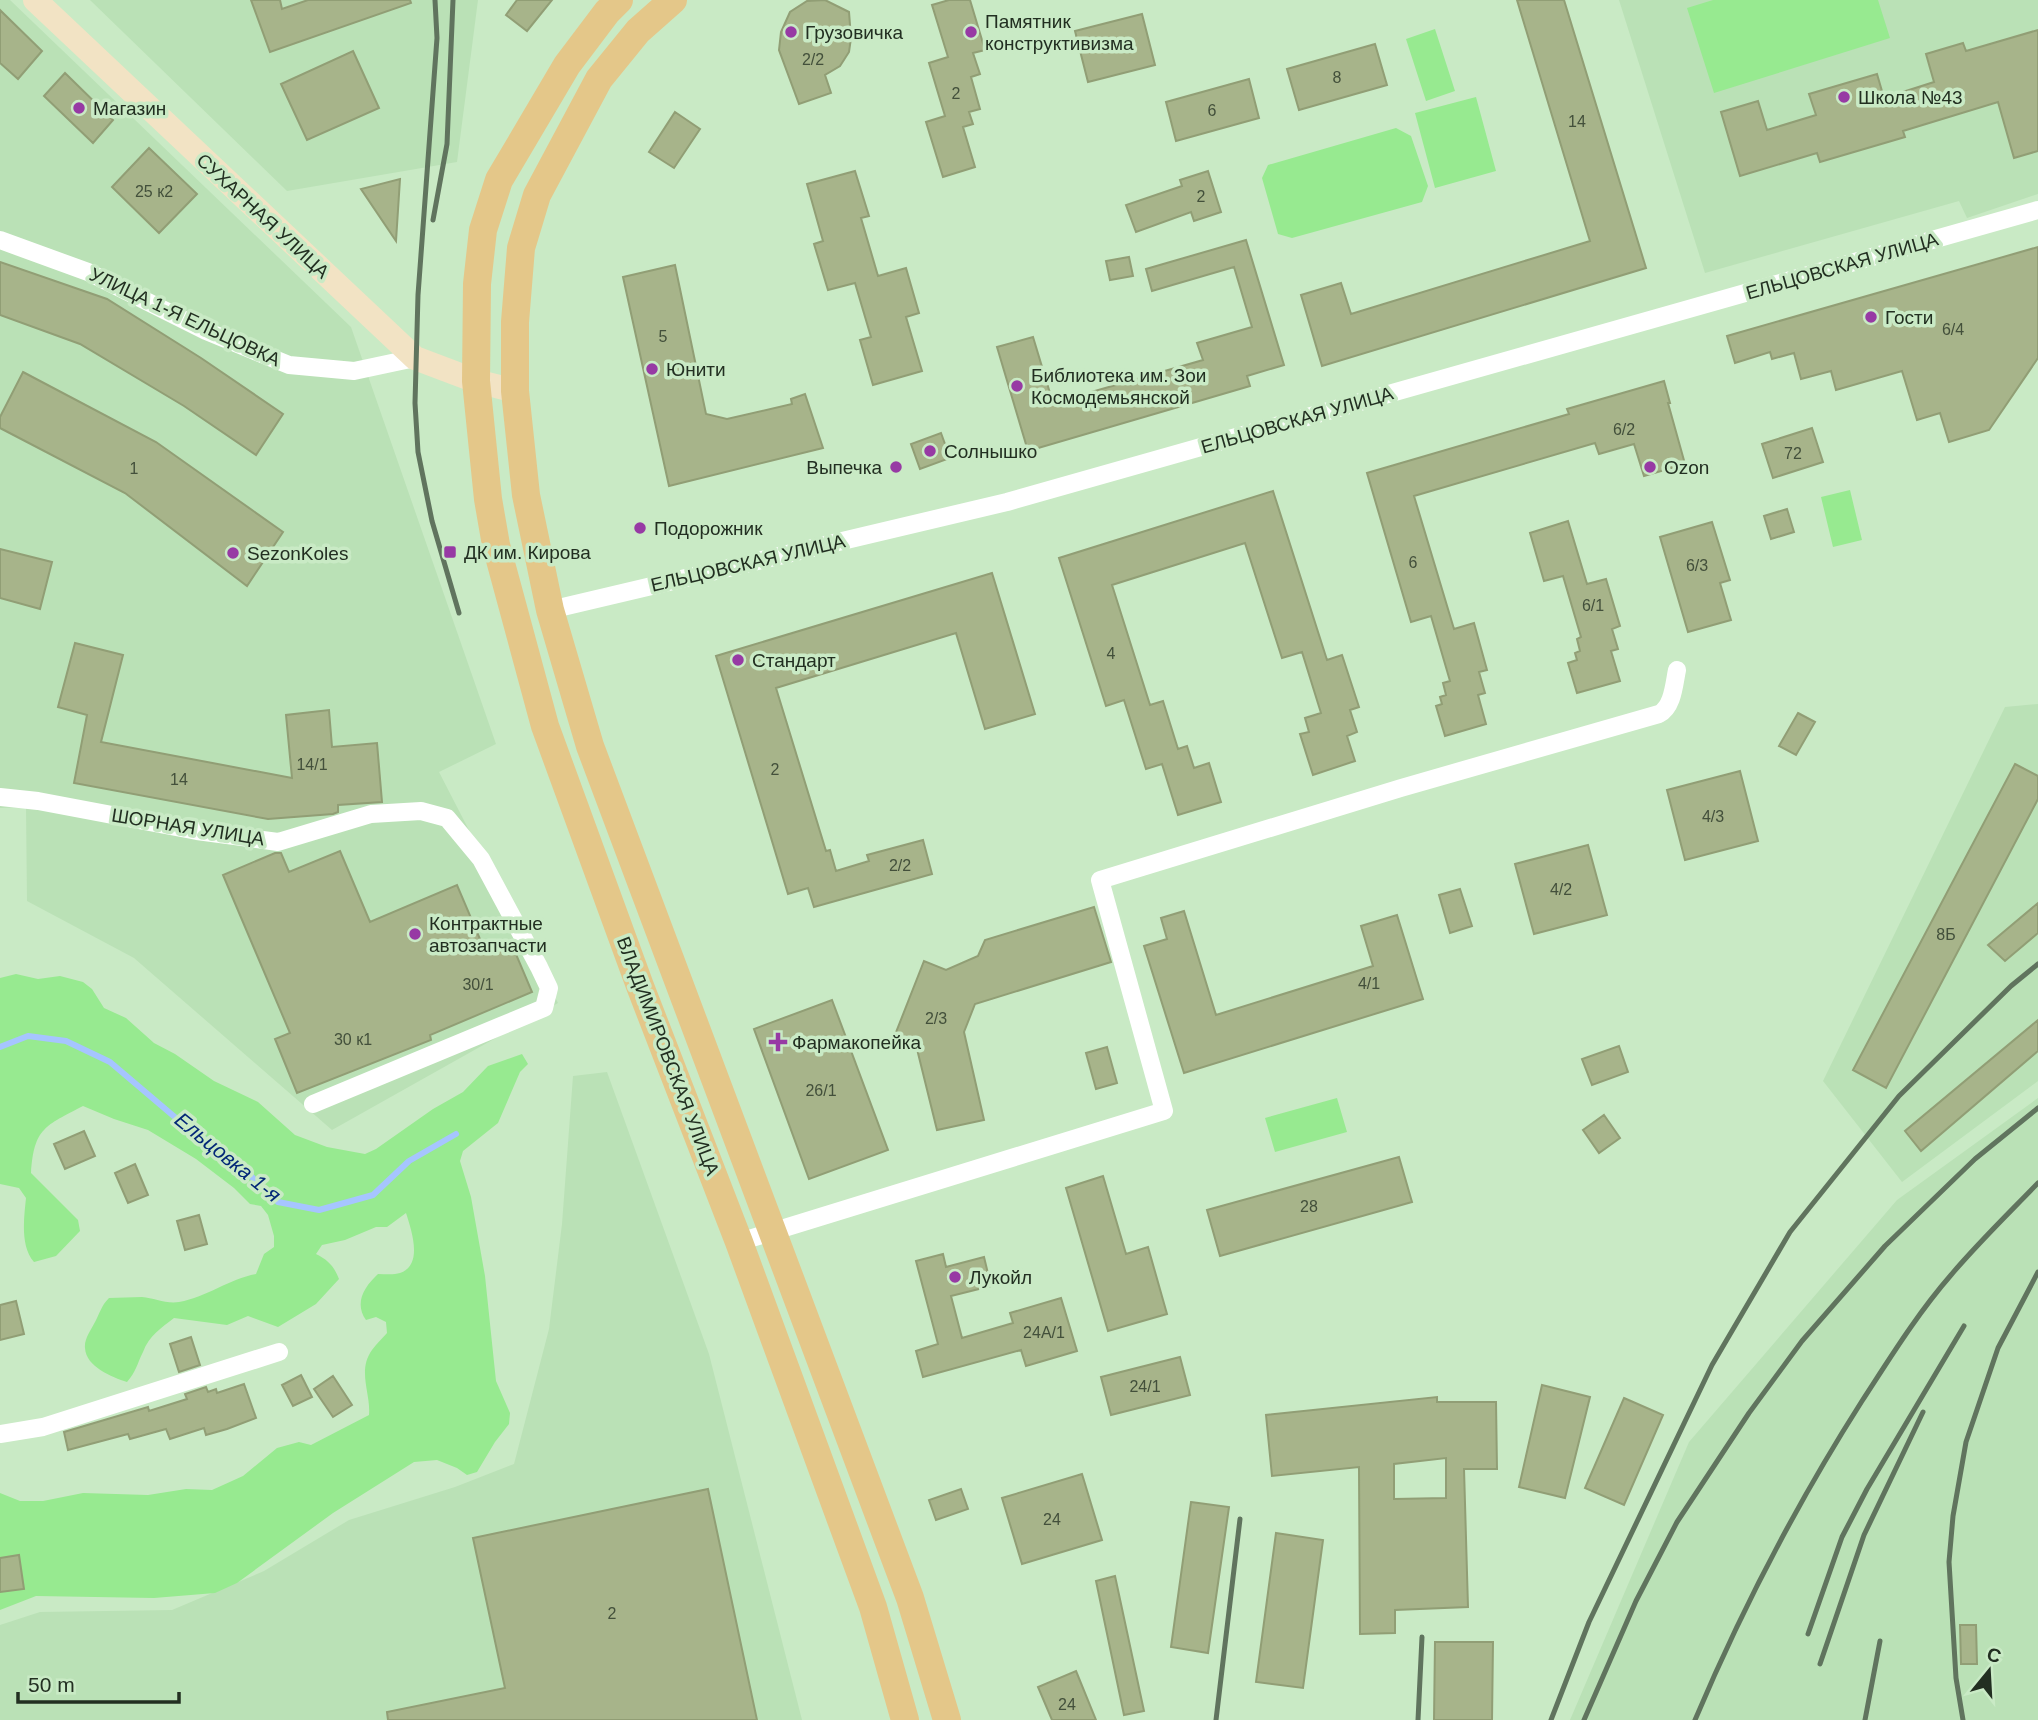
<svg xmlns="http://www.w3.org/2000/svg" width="2038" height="1720" font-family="Helvetica,sans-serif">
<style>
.built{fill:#bae1b6}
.green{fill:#97ea90}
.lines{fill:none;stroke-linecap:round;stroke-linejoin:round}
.stream{stroke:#a6c5ff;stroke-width:6}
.building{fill:#a7b48a;stroke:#919e75;stroke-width:2;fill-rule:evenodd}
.street{stroke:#fff;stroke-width:18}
.secondary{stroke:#f2e3c4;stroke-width:24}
.primary{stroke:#e4c789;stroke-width:28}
.rail{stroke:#60745e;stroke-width:5}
.poi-dot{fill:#973aa4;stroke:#c9eac5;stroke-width:2.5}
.labels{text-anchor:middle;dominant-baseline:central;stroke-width:7;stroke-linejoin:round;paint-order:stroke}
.number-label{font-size:16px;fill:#43503b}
.poi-label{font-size:19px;fill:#222f21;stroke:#c9eac5;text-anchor:start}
.street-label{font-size:19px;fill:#222f21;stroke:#c9eac5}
.water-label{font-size:21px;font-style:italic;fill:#032777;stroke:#c9eac5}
</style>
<rect width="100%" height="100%" fill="#c9eac5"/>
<path class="built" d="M0,0h10l341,327 145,417 -57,28 119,231 -226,127 -198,-172 -107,-57 -1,-94 -26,1z
M90,0h388l-21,162 -170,29z
M1619,0h419v194l-71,24 -8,-17 -254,72z
M2038,704v377l-136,101 -79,-101 182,-374z
M607,1072l102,282 93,366h-802v-95l40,-13 132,-2 92,-39 85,-51 106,-33 59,-23 35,-135 13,-105 11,-148z
M2038,1098v622h-468l119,-278 208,-242z"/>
<path class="green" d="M1713,0h165l12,38 -176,55 -27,-85z
M1435,29l20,62 -29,10 -20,-62z
M1476,97l20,74 -61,17 -20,-75z
M1396,128l15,8 17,50 -6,16 -130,36 -14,-4 -16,-56 6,-13z
M1850,490l12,50 -29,7 -12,-50z
M16,974l22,5 22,-3 23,6 9,7 12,19 22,10 28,25 21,11 39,27 44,21 37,33 32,12 38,7 11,-5 57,-40 30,-17 25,-26 34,-12 6,10 -8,8 -22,51 -35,28 -3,10 11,36 14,79 11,105 14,32 -1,11 -14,18 -18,30 -10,3 -10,-7 -20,-8 -23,2 -81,51 -96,70 -22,10 -61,5 -118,-2 -36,14v-117l20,8h23l40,-8 65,2 38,-6 26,1 31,-14 34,-28 22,-6 12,3 58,-30c2,-22 -12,-44 3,-65 4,-6 10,-11 15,-17l-1,-11 -10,-5 -10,3c-12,-17 -2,-33 12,-46 7,0 16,1 22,-1 24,-8 11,-44 6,-60l-19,14h-11l-31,13 -23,5 -6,9c12,6 18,12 23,25l-23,25 -38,23 -30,-11 -21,9 -53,-7c-13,10 -25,18 -31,34 -6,12 -7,20 -16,30 -15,-5 -41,-15 -42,-34 -1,-9 6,-18 10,-26 5,-9 6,-16 14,-24 11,0 22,-1 33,-1 12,1 24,7 37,5 28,-5 50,-23 77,-28l8,-20 10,-7v-11l-6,-21 -7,-9 -11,-2 -16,-16 -38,-29 -48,-29 -34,-11 -31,-13c-38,20 -49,22 -52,67l47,47 2,11 -24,25 -22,6c-14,-16 -10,-44 -8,-64l-7,-10 -19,-4v-206z
M1337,1098l10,34 -72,20 -10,-34z"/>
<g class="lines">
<path class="stream" d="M0,1047l28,-11 38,5 44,21 73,62 49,34 46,44 41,8 54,-15 36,-34 47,-27"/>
</g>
<path class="building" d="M251,0h29l2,9 26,-9h102l1,3 -141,49z
M517,0h35l-25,31 -21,-16z
M825,0l24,12 2,26 -2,14 -9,14 -15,9 6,18 -32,11 -20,-54 2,-18 9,-20 17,-11z
M949,0h21l15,50 -12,3 7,21 -9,3 9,32 -11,3 4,12 -10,3 12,40 -32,10 -17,-55 19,-6 -16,-53 19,-6 -16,-52z
M1517,0h47l82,268 -324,98 -21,-71 40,-12 10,31 239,-73z
M0,10l42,41 -24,28 -18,-16z
M1142,14l13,51 -67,17 -13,-51z
M2038,30v121l-24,7 -16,-56 -95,29 2,6 -85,25 -3,-9 -77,23 -19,-64 37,-11 9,29 49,-15 -7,-21 68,-20 7,24 50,-16 -8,-28 37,-11 3,8z
M1375,44l12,41 -88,25 -12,-41z
M353,51l26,57 -72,32 -26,-56z
M65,73l48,47 -20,23 -49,-47z
M1249,79l10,39 -83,23 -10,-39z
M675,112l25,17 -26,39 -25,-16z
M149,148l48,46 -38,39 -47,-46z
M855,171l14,45 -8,2 17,58 28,-8 13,45 -13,4 16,54 -49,14 -13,-45 11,-3 -16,-54 -27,7 -14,-46 9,-3 -16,-57z
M1208,171l13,41 -27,9 -3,-9 -55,20 -10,-27 56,-19 -2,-6z
M400,179l-4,62 -35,-52z
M1246,240l38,125 -37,11 3,10 -222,65 -31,-104 36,-10 20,66 150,-43 -6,-17 55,-16 -18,-60 -82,24 -6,-22z
M2038,247v111l-49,72 -40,12 -9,-29 -23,7 -15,-49 -66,19 -5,-19 -30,8 -7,-26 -22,6 -2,-7 -35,11 -8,-27z
M1129,257l4,19 -23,4 -4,-19z
M0,262l107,37 94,59 82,56 -27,41 -72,-49 -104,-62 -80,-29z
M675,265l31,149 21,5 65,-15 -1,-5 14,-5 18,54 -154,38 -46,-209z
M23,372l133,70 127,90 -36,54 -122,-93 -125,-65v-11z
M1664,381l6,22h-2l17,61 -41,12 -10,-32 -35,10 -4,-11 -181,53 40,133 20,-6 13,47 -8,2 6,21 -7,2 8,29 -41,12 -9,-30 6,-2 -2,-7 6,-2 -3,-12 7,-2 -19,-65 -20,6 -44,-149 202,-59 -2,-5z
M1812,428l11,34 -50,16 -11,-34z
M941,433l9,25 -30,11 -9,-25z
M1273,491l54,169 15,-5 17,52 -9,3 7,22 -10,4 8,25 -42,14 -13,-41 9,-2 -4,-14 16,-5 -19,-61 -20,6 -37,-115 -133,42 38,120 13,-4 15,48 9,-3 7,22 15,-5 12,39 -43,13 -16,-51 -16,5 -22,-69 -18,6 -47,-148z
M1787,509l7,23 -23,7 -7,-23z
M1568,521l19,63 19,-5 14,47 -8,3 6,20 -7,2 9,30 -43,12 -9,-30 9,-3 -2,-7 5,-2 -3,-12 4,-2 -18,-61 -19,5 -14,-48z
M1712,522l18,58 -10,3 11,37 -43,12 -28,-95z
M0,549l52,13 -12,47 -40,-11z
M992,573l43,141 -50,15 -29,-96 -180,55 50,163 4,-1 6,21 33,-10 -2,-6 56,-15 9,34 -118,33 -6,-19 -20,6 -72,-238z
M75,643l48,12 -22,87 191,36 -6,-63 43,-5 3,37 45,-4 5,59 -44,3v7l-5,2 -65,5 -194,-36 13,-68 -29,-8z
M1798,713l17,9 -19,33 -17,-9z
M2015,764l23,12v23l-152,289 -33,-18z
M1740,771l18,70 -73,19 -18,-70z
M1588,845l19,70 -73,19 -19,-70z
M340,851l30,71 87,-37 28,66 25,-11 22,52 -102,43 1,5 -134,53 -22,-54 15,-6 -67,-158 52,-22h6l8,19z
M1460,889l12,37 -22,7 -11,-38z
M2038,903v30l-33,28 -17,-16z
M1094,907l17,55 -136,42 -11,28 20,88 -47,10 -20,-81 -24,-9 31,-79 22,9 32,-14 7,-16z
M1184,911l32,104 157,-49 -12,-40 36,-11 26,84 -239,74 -40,-127 23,-7 -6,-21z
M832,1000l56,150 -79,29 -55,-150z
M2038,1020v31l-117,100 -16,-20z
M1619,1046l9,26 -36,13 -10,-26z
M1107,1047l10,36 -21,6 -10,-36z
M1604,1115l16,23 -21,15 -16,-23z
M84,1131l11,25 -30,13 -11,-25z
M1399,1157l13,45 -192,54 -13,-46z
M135,1164l13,31 -20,8 -13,-30z
M1103,1176l23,78 22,-7 19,67 -59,17 -42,-143z
M199,1215l8,29 -22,6 -8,-29z
M943,1254l3,13 38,-10 7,29 -40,10 11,42 51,-15 -3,-10 51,-15 16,53 -51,15 -5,-16 -98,27 -7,-26 22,-7 -22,-83z
M16,1301l8,33 -24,6v-35z
M191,1337l9,28 -21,7 -9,-28z
M1180,1357l10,38 -79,20 -10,-38z
M301,1375l11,22 -19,9 -11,-21z
M333,1376l19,29 -19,12 -19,-28z
M244,1384l12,34 -29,11 -21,6 -2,-7 -34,11 -4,-10 -36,10 -2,-5 -60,16 -4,-18 84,-25 1,4 38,-12 -2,-5 21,-7 2,5 8,-3 1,4z
M1542,1385l48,12 -25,101 -46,-11z
M1437,1397v5h59l1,67h-33l4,138 -73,3v23l-35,1 -1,-167 -87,9 -6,-61zM1446,1458v40l-52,1v-35z
M1624,1398l39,17 -39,90 -39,-17z
M1082,1474l20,66 -80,24 -20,-66z
M708,1489l49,231h-369l-1,-8 118,-24 -32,-150z
M961,1489l7,20 -32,11 -7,-20z
M1191,1502l38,5 -21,146 -37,-6z
M1276,1533l47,7 -20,148 -47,-6z
M19,1555l5,34 -24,3v-34z
M1115,1576l29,135 -20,4 -28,-134z
M1960,1625h16l1,39h-16z
M1435,1642h58l-1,78h-58z
M1076,1671l20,49h-44l-14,-33z"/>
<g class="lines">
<path class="street" d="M0,240l88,32 118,59 83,34 65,6 61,-13
M550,610l457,-108 1031,-292
M0,797l38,4 159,30 81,11 93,-28 50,-3 26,7 34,41 58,108 10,21 -5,20 -231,96
M739,1242l425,-131 -64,-231 301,-92 258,-74c14,-7 15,-30 18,-44
M0,1434l43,-7 236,-75"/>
<path class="secondary" d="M35,0l380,358 61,23 39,10"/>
<path class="primary" d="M619,0l-12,12 -40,53 -68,115 -16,50 -6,54 -1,97 12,118 8,46 49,181 95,260 99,256 134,365 32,113
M673,0l-35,31 -39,48 -62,116 -16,53 -6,74v69l11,104 24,115 40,136 320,852 37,122"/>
<path class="rail" d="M435,0l2,38 -19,257 -3,108 3,49 14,69 27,92
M433,220l14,-76 6,-144
M1808,1634l34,-97 25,-48 97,-163
M1820,1664l44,-129 59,-123
M1216,1720l24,-201
M1418,1720l4,-83
M1551,1720l38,-98 123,-257 78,-133 109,-136 112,-110 27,-22
M1584,1720l52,-119 41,-79 72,-109 53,-72 83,-95 90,-87 63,-51
M1695,1720c47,-111 102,-217 167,-319 28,-43 55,-87 89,-126 27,-32 58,-62 87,-92
M1865,1720l15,-79
M1963,1720l-7,-42 -7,-116 4,-46 13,-74 32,-94 40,-76"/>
</g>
<g class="poi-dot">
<circle cx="791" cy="32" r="7"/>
<circle cx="971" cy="32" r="7"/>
<circle cx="1844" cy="97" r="7"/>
<circle cx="79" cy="108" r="7"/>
<circle cx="1871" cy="317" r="7"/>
<circle cx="652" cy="369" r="7"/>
<circle cx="1017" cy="386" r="7"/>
<circle cx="930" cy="451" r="7"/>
<circle cx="896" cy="467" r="7"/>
<circle cx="1650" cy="467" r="7"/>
<circle cx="640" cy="528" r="7"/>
<rect x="443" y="545" width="14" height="14" rx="3.5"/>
<circle cx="233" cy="553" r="7"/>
<circle cx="738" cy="660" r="7"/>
<circle cx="415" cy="934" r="7"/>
<path d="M774.5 1031.5h7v7h7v7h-7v7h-7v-7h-7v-7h7z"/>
<circle cx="955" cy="1277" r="7"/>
</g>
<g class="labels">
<g class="number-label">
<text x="813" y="59">2/2</text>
<text x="1337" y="77">8</text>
<text x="956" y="93">2</text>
<text x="1212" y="110">6</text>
<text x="1577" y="121">14</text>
<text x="154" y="191">25 к2</text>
<text x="1201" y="196">2</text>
<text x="1953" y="329">6/4</text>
<text x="663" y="336">5</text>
<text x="1624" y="429">6/2</text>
<text x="1793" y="453">72</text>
<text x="134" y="468">1</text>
<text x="1413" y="562">6</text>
<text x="1697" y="565">6/3</text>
<text x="1593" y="605">6/1</text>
<text x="1111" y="653">4</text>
<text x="312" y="764">14/1</text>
<text x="775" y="769">2</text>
<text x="179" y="779">14</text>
<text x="1713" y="816">4/3</text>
<text x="900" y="865">2/2</text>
<text x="1561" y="889">4/2</text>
<text x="1946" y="934">8Б</text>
<text x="1369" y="983">4/1</text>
<text x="478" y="984">30/1</text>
<text x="936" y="1018">2/3</text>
<text x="353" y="1039">30 к1</text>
<text x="821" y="1090">26/1</text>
<text x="1309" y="1206">28</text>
<text x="1044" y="1332">24А/1</text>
<text x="1145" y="1386">24/1</text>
<text x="1052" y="1519">24</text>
<text x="612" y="1613">2</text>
<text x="1067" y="1704">24</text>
</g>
<g class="poi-label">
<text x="985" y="21">Памятник<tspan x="985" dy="22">конструктивизма</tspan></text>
<text x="805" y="32">Грузовичка</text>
<text x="1858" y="97">Школа №43</text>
<text x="93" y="108">Магазин</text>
<text x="1885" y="317">Гости</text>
<text x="666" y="369">Юнити</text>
<text x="1031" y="375">Библиотека им. Зои<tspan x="1031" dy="22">Космодемьянской</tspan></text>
<text x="944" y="451">Солнышко</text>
<text x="882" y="467" text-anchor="end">Выпечка</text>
<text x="1664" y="467">Ozon</text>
<text x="654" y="528">Подорожник</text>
<text x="464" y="552">ДК им. Кирова</text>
<text x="247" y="553">SezonKoles</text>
<text x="752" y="660">Стандарт</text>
<text x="429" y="923">Контрактные<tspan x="429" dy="22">автозапчасти</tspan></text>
<text x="792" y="1042">Фармакопейка</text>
<text x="969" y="1277">Лукойл</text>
</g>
<g class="street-label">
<text transform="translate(263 216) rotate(43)">СУХАРНАЯ УЛИЦА</text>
<text transform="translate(1842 266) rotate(-16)">ЕЛЬЦОВСКАЯ УЛИЦА</text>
<text transform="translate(185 317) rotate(25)">УЛИЦА 1-Я ЕЛЬЦОВКА</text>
<text transform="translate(1297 420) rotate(-16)">ЕЛЬЦОВСКАЯ УЛИЦА</text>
<text transform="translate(748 563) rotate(-13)">ЕЛЬЦОВСКАЯ УЛИЦА</text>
<text transform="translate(188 827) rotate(9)">ШОРНАЯ УЛИЦА</text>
<text transform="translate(668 1056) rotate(69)">ВЛАДИМИРОВСКАЯ УЛИЦА</text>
</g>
<g class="water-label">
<text transform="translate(228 1157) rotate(39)">Ельцовка 1-я</text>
</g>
</g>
<g transform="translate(1989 1671) rotate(18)" stroke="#c9eac5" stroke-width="5" paint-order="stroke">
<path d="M0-5L12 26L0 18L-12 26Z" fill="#222f21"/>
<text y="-10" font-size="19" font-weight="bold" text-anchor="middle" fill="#222f21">С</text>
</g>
<path d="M18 1692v10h161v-10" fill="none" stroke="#222f21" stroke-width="3.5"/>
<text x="28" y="1692" font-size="21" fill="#222f21" stroke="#c9eac5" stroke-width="5" paint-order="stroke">50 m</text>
</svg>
